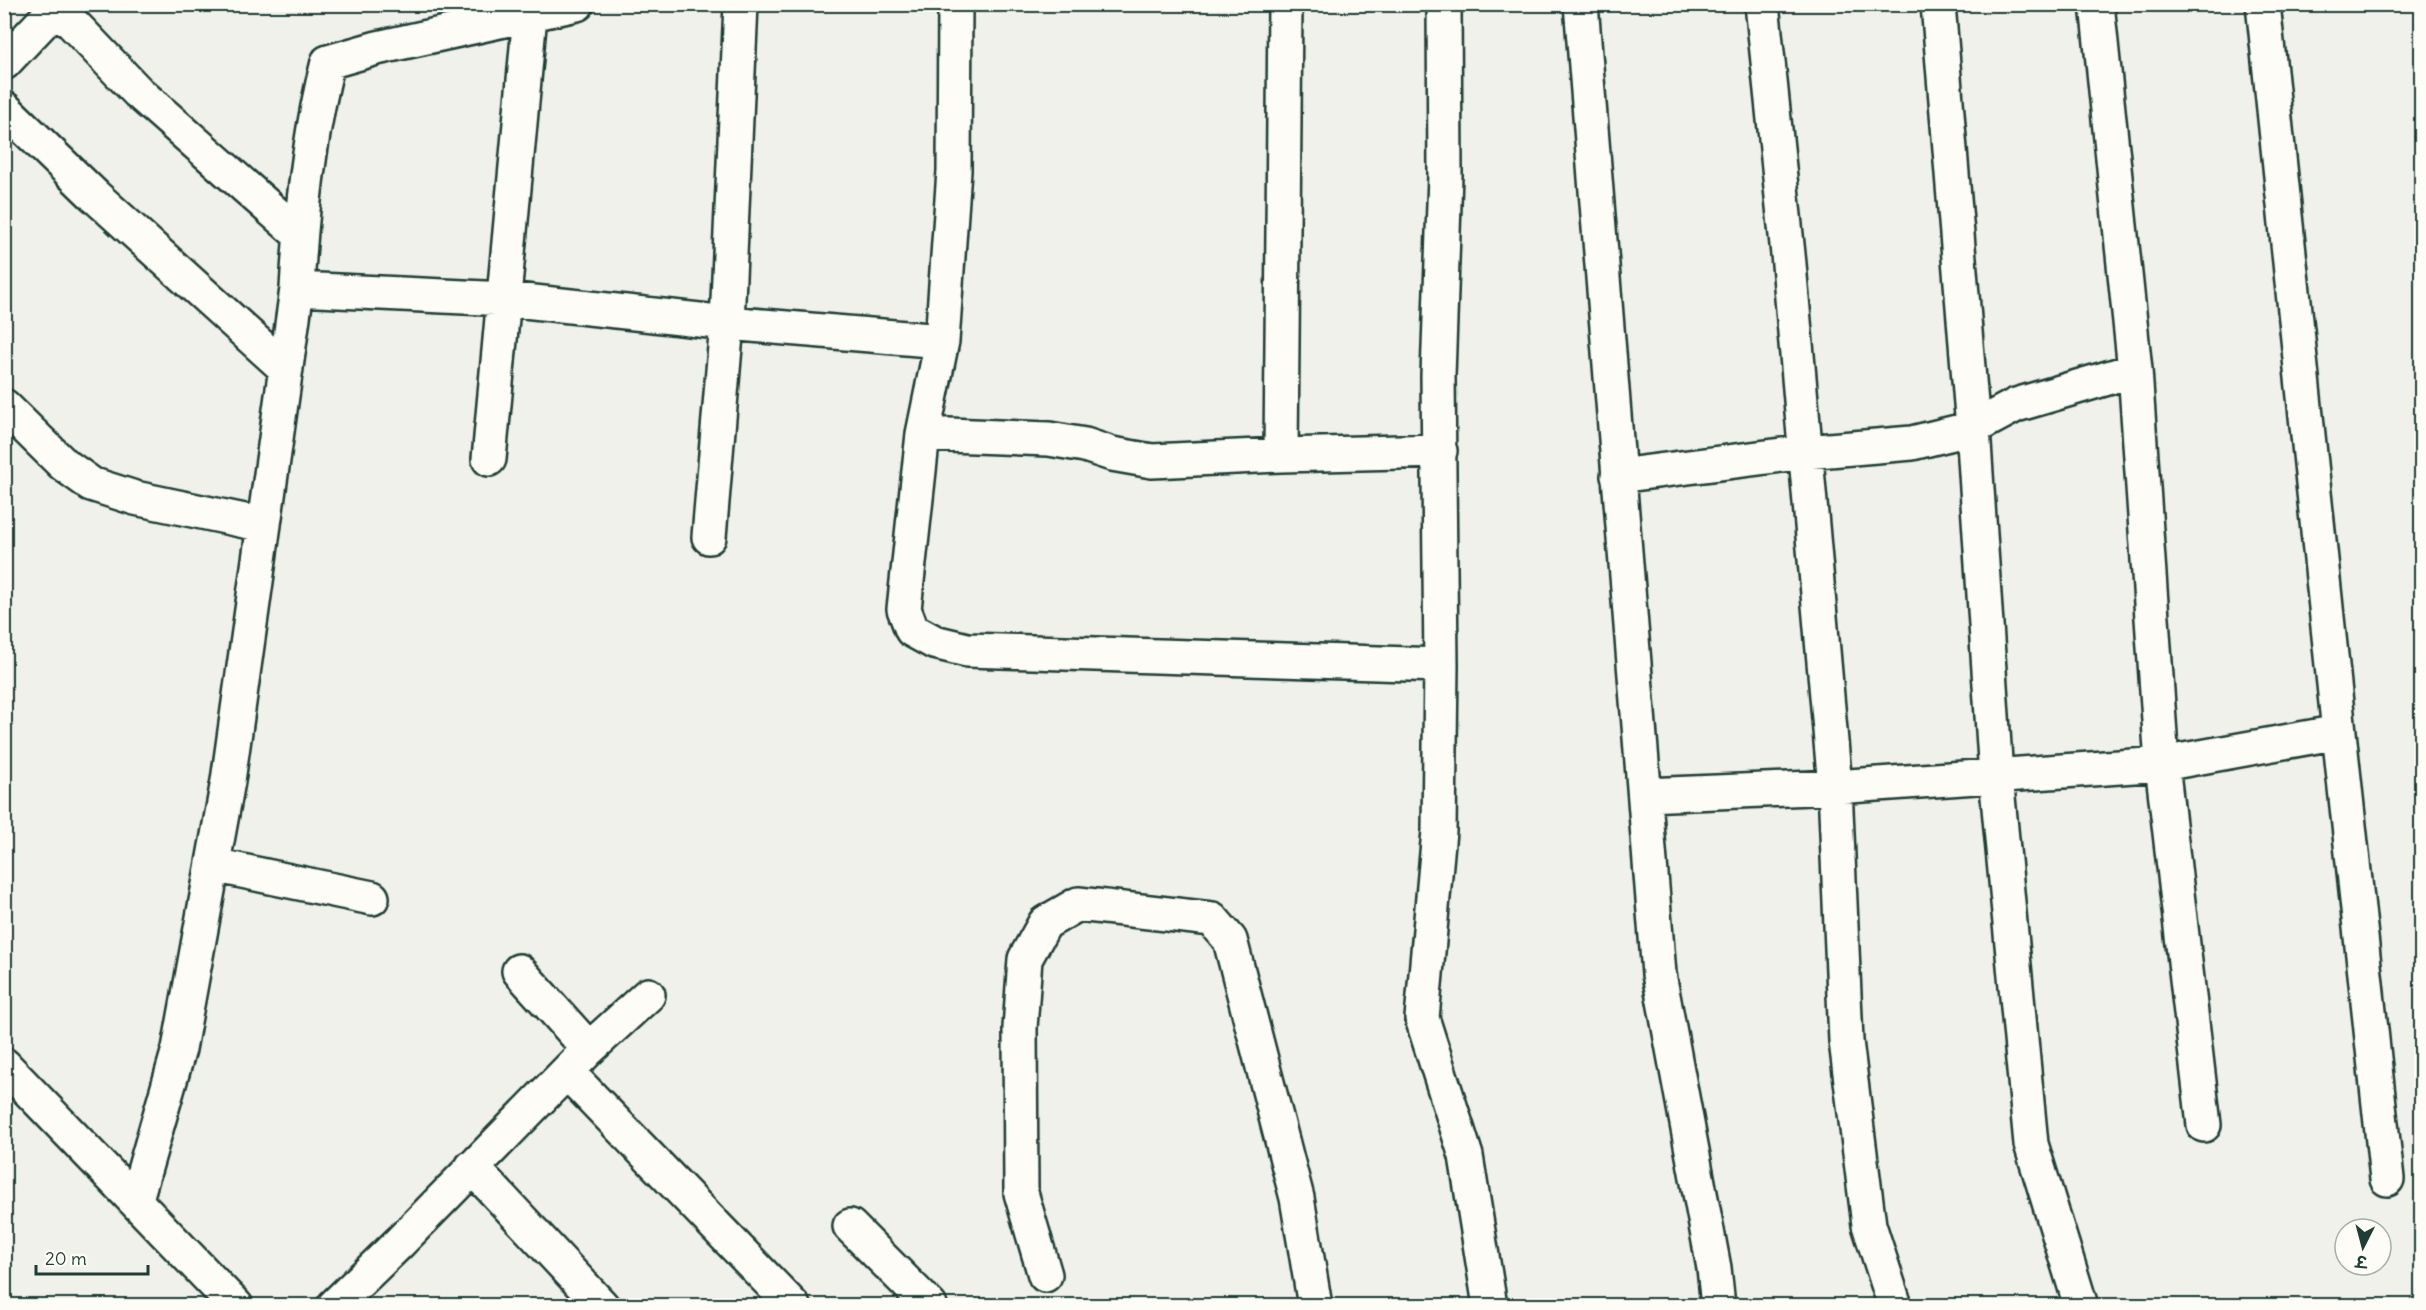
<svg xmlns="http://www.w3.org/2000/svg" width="2426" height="1310" font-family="Delius,'Playpen Sans Deva',sans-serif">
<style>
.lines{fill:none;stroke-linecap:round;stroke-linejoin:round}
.street-casing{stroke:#1f3d34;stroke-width:38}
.street{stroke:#fdfcf7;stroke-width:33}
</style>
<rect width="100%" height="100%" fill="#f0f1eb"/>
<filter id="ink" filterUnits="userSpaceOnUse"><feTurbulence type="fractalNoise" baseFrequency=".0167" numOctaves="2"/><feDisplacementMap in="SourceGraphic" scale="12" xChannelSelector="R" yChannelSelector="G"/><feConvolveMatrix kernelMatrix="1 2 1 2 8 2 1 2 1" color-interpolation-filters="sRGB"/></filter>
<g filter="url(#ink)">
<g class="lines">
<defs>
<path id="street" d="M54,4l84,88 162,143
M1285,4l-4,451 159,-4
M1444,4l1,171 -7,201 3,289 -2,166 -17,187 44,138 24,150
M1581,4l78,970 55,294 4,38
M1762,4l27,260 46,523 11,254 23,184 26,81
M1938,4l35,424 23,348 35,368 50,162
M2097,4l38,366 27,394 42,361
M2263,4l76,728
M4,63l53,-56
M4,108l91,88 191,173
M297,289l209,10 221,24 215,18 -19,93 -19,175 8,21 22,12 33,8 474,15
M942,341l12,-170 1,-167
M4,406l59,58 28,20 44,14 129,27
M923,434l126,5 36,6 27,9 40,7 129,-6
M489,459l41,-444
M1618,476l187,-24 107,-9 61,-15 43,-23 119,-35
M709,537l18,-214 14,-319
M1645,795l190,-8 327,-23 177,-32 48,447
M213,865l159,33
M519,971l70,78
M4,1065l232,241
M567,1072l226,234
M472,1167l130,139
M136,1199l43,-150 49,-268 69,-492c4,-76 12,-153 31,-227l49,-14 200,-44
M850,1226l80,80
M1045,1275l-24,-82 -1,-165 5,-69 20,-36 33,-19 134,15 18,21 67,258 18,108
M334,1306l66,-64 189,-193 59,-54"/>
</defs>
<use href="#street" class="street-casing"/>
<use href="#street" class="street"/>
</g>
</g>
<rect width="2426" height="1310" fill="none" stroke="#fdfcf7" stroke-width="24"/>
<rect x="12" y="12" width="2402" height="1286" fill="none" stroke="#1f3d34" stroke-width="2" filter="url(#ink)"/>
<g transform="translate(2363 1247) rotate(186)"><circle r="28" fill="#fdfcf7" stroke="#a4b0a9" stroke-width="1.5"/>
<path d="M0-4.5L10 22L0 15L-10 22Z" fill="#1f3d34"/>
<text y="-9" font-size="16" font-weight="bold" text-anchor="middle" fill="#1f3d34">उ</text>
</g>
<path d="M36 1265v9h112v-9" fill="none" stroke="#1f3d34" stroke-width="3"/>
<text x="45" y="1265" font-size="18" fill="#1f3d34" stroke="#fdfcf7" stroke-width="4.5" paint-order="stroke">20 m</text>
</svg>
